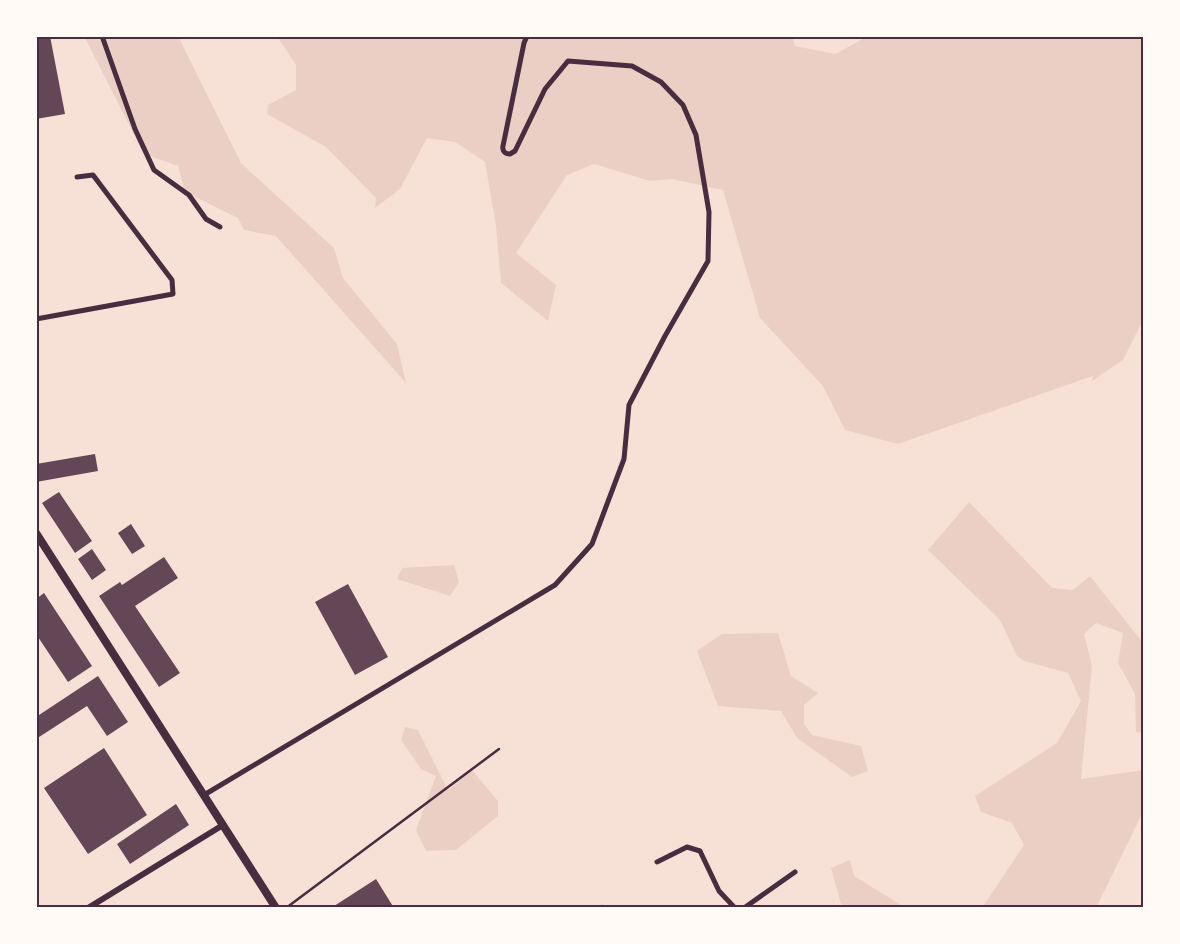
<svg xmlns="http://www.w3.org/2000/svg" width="1180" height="944" font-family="'Exo 2',sans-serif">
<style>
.green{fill:#ebcfc5}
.building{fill:#644757}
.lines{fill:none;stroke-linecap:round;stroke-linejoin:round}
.service{stroke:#4a2c40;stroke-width:2.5}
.minor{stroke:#4a2c40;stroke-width:5}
.tertiary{stroke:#4a2c40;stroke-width:6}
.secondary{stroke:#4a2c40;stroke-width:8}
.neatline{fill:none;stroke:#4a2c40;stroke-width:2}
</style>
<rect width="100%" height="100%" fill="#f7e1d7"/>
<path class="green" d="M84,36h94l63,127 93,85 9,30 54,66 9,39 -130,-147 -32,-6 -6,-12 -53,-26 -7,-26 -34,-12z
M277,36h515l3,10 40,8 33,-18h276v282l-21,42 -31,21 1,-5 -195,68 -53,-14 -22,-44 -63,-68 -37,-128 -51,-11 -22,2 -56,-17 -27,11 -51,78 40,32 -8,36 -47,-38 -5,-57 -11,-64 -30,-20 -28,-4 -27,51 -25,19 1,-10 -50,-51 -59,-33 1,-9 28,-15v-25z
M969,502l83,86 21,2 17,-14 54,68v89l-8,-1 -1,-38 -17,-31 5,-30 -27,-10 -12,11 8,32 -11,113 63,-9v43l-2,1 -46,94h-114l42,-63 -12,-22 -31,-11 -6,-16 82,-53 24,-42 -13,-28 -44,-12 -7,-5 -17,-36 -72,-70z
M454,565l5,17 -9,14 -53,-17 5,-11z
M778,633l13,43 27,17 -14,12v19l8,11 49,11 7,25 -16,6 -55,-39 -16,-27 -63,-5 -21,-55 25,-17z
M405,727l13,3 30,60 24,-20 26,31v15l-42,34 -30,1 -10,-21 20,-54 -15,-7 -20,-29z
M850,860l4,16 52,32h-60l-5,-4 -10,-36z"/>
<path class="building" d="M36,36h14l15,78 -29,5z
M95,454l3,17 -62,11v-18z
M59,492l33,49 -17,12 -33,-50z
M131,524l14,22 -13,8 -14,-21z
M92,549l14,21 -14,10 -14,-21z
M164,557l14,21 -43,28 45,67 -21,14 -60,-91 21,-14 2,3z
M348,584l40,73 -33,18 -40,-73z
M44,593l48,73 -24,16 -32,-48v-35z
M98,676l30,46 -21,14 -20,-30 -51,33v-22z
M104,748l43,67 -59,39 -44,-66z
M176,804l13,21 -59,39 -13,-20z
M376,879l18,29h-63z"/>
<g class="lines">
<path class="service" d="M602,906l1,2
M286,908l213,-159"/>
<path class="minor" d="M102,36l33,93 19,41 35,25 17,24 14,8
M36,319l137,-25 -1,-14 -79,-105 -16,2
M204,795l351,-210 37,-41 32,-85 5,-54 36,-69 43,-75 1,-49 -13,-77 -13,-30 -22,-23 -29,-16 -64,-5 -23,28 -30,62 -5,3c-5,0 -8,-3 -7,-8l21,-103 3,-7
M657,862l30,-15 13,4 19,40 16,17
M744,908l51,-36"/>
<path class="tertiary" d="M88,908l135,-83"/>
<path class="secondary" d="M36,533l240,375"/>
</g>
<rect width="1180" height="944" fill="none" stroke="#fffaf5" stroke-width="75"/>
<rect x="38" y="38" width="1104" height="868" class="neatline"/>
</svg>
